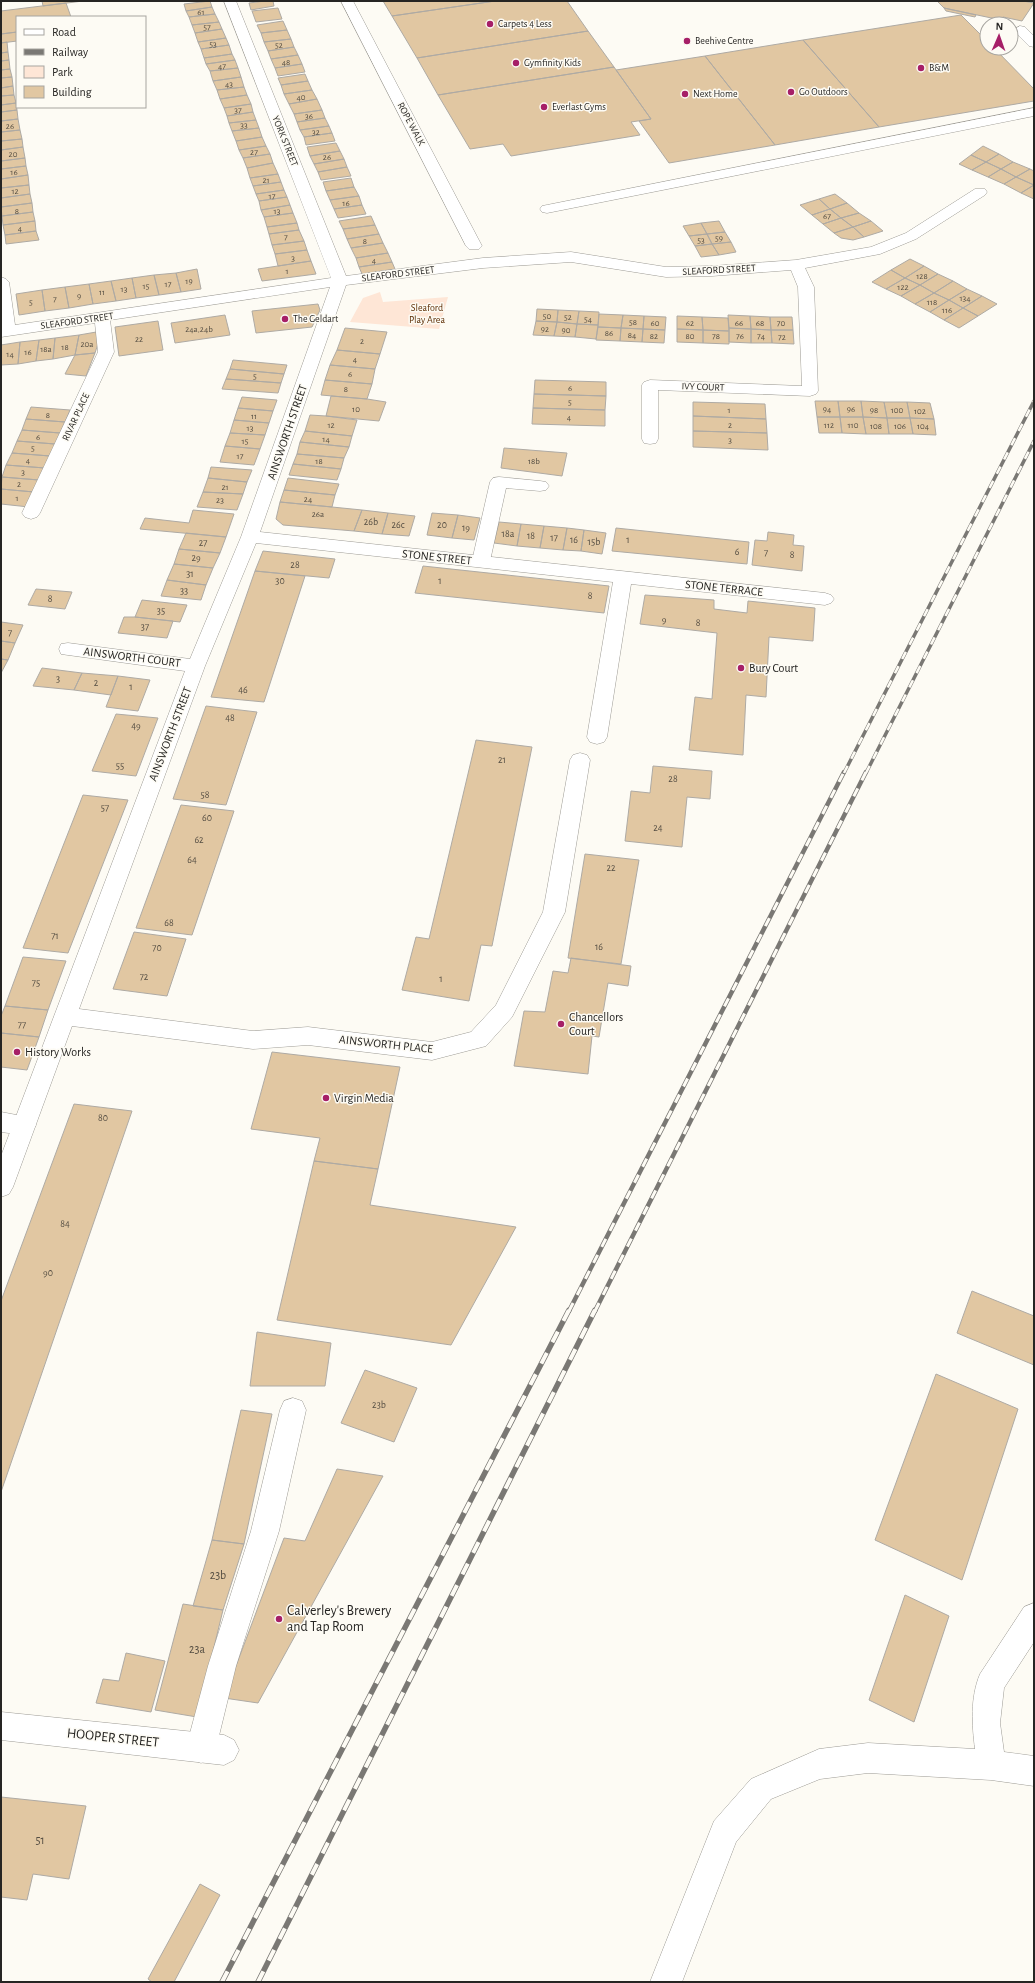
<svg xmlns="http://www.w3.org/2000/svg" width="1035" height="1983" font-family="'Alegreya Sans',sans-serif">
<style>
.green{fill:#fee6d6}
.building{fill:#e1c7a2;stroke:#aeaaa4}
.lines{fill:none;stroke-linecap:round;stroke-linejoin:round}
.lane-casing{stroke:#9d9b95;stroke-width:1}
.street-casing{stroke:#9d9b95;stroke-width:1}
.lane{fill:#fff;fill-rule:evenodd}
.street{fill:#fff;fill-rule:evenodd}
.rail-far2-casing{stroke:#7a7874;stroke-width:3.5}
.rail-far1-casing{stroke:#7a7874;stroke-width:4.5}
.rail-casing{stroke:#7a7874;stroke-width:5.5}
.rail-far2{stroke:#fdfbf4;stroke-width:2.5;stroke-dasharray:8;stroke-linecap:butt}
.rail-far1{stroke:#fdfbf4;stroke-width:3;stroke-dasharray:9;stroke-linecap:butt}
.rail{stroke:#fdfbf4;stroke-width:4;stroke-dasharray:12;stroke-linecap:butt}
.poi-dot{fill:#a61f67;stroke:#fdfbf4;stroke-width:1.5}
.labels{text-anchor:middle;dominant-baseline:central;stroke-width:3;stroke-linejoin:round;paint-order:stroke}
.far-number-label{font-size:9px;fill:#554e43}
.far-poi-label{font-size:10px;fill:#262523;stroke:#fdfbf4;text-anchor:start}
.far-street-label{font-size:10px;fill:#262523;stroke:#fdfbf4}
.far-park-label{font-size:10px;fill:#5b2b00;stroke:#fdfbf4}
.number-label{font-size:10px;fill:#554e43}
.street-label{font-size:12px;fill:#262523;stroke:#fdfbf4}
.poi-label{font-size:12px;fill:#262523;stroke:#fdfbf4;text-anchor:start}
.near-number-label{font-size:12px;fill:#554e43}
.near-poi-label{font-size:14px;fill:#262523;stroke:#fdfbf4;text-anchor:start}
.near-street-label{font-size:14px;fill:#262523;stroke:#fdfbf4}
</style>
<rect width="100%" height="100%" fill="#fdfbf4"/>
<path class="green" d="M380,292l3,10 65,-5 -9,32 -89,-7 13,-24z"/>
<path class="building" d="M42,1h41l-40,5z
M210,1l2,6 -26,4 -2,-7z
M265,1h8l1,5 -23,4 -2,-7z
M383,1h112l-103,15z
M495,1h72l21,30 -171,27 -25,-42z
M937,1h86l11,2 -12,18 -19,-4 -2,3 -57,-12z
M66,3l5,14h-54v15l-16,2v-23z
M212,7l3,7 -26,3 -3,-6z
M278,8l4,11 -26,3 -4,-11z
M944,8l32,7 -1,2 -29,-6z
M215,14l4,8 -27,3 -3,-8z
M961,15l26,26v7h7l40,41v12l-155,26 -76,-87z
M283,21l4,9 -26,3 -4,-8z
M219,22l3,7 -27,4 -3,-8z
M222,29l4,9 -28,4 -3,-9z
M287,30l4,9 -27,3 -3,-9z
M588,31l26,36 -176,28 -21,-37z
M17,32v9l-16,2v-9z
M226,38l3,7 -28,4 -3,-7z
M291,39l3,8 -26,4 -4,-9z
M803,40l76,87 -104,18 -70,-89z
M7,42l1,10 -7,1v-10z
M229,45l3,9 -28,4 -3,-9z
M294,47l4,8 -27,4 -3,-8z
M8,52l1,8 -8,1v-8z
M232,54l3,6 -29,4 -2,-6z
M298,55l4,9 -27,4 -4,-9z
M705,56l70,89 -106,18 -30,-42 12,-2 -35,-49z
M9,60l1,9 -9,1v-9z
M235,60l3,8 -28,3 -4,-7z
M302,64l3,8 -27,4 -3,-8z
M614,67l37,52 -20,3 9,13 -129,21 -8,-12 -33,5 -32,-54z
M238,68l3,9 -28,4 -3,-10z
M10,69l2,8 -11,1v-8z
M305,74l3,7 -27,4 -3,-7z
M12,77l1,9 -12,2v-10z
M241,77l3,10 -27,3 -4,-9z
M308,81l4,9 -28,4 -3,-9z
M13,86l1,9 -13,1v-8z
M244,87l3,8 -27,4 -3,-9z
M312,90l5,9 -28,5 -5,-10z
M14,95l2,8 -15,2v-9z
M247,95l4,9 -27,4 -4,-9z
M317,99l5,11 -28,4 -5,-10z
M16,103l1,7 -16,2v-7z
M251,104l2,8 -26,4 -3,-8z
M17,110l1,9 -17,2v-9z
M322,110l3,8 -28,4 -3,-8z
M253,112l3,8 -27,3 -2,-7z
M325,118l4,8 -29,4 -3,-8z
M18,119l2,11 -19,2v-11z
M256,120l3,8 -27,3 -3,-8z
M329,126l3,7 -28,4 -4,-7z
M259,128l3,9 -26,4 -4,-10z
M20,130l2,9 -21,2v-9z
M332,133l3,8 -29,4 -2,-8z
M262,137l4,9 -27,4 -3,-9z
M22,139l1,8 -22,3v-9z
M336,143l4,8 -30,5 -3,-9z
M266,146l4,8 -27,4 -4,-8z
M983,146l16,8 -13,8 -15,-7z
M23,147l2,11 -24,3v-11z
M340,151l4,8 -30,5 -4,-8z
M270,154l3,9 -26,5 -4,-10z
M999,154l14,8 -12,7 -15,-7z
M971,155l15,7 -14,8 -13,-6z
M25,158l1,8 -25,3v-8z
M344,159l3,8 -29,5 -4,-8z
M986,162l15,7 -13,8 -16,-7z
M1013,162l17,7 -14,8 -15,-8z
M273,163l5,11 -28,4 -3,-10z
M26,166l2,9 -27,4v-10z
M347,167l4,9 -30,4 -3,-8z
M1001,169l15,8 -12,7 -16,-7z
M1030,169l4,2v14l-18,-8z
M278,174l3,8 -28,4 -3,-8z
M28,175l1,10 -28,3v-9z
M1016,177l18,8 -13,8 -17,-9z
M351,178l3,9 -28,4 -3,-9z
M281,182l3,8 -28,4 -3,-8z
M29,185l1,9 -29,4v-10z
M1034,185v14l-13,-6z
M354,187l5,9 -29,4 -4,-9z
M284,190l3,7 -28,4 -3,-7z
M30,194l2,9 -31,4v-9z
M835,194l12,9 -17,6 -11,-10z
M359,196l3,9 -28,4 -4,-9z
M287,197l3,8 -29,5 -2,-9z
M819,199l11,10 -18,6 -12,-10z
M32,203l1,9 -31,4 -1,-9z
M847,203l12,10 -18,5 -11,-9z
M290,205l3,8 -29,4 -3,-7z
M362,205l4,9 -28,4 -4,-9z
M830,209l11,9 -18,6 -11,-9z
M33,212l2,9 -32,4 -1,-9z
M293,213l4,10 -30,4 -3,-10z
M859,213l12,8 -18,6 -12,-9z
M371,216l4,9 -32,4 -4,-8z
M841,218l12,9 -19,6 -11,-9z
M35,221l1,10 -31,4 -2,-10z
M719,221l6,11 -18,2 -6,-11z
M871,221l12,10 -19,6 -11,-10z
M297,223l2,7 -30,4 -2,-7z
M701,223l6,11 -18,2 -6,-10z
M375,225l4,9 -32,5 -4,-10z
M853,227l11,10 -11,3 -12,-2 -7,-5z
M299,230l5,11 -32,4 -3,-11z
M36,231l3,9 -33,4 -1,-9z
M725,232l6,10 -19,2 -5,-10z
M379,234l4,9 -32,5 -4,-9z
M707,234l5,10 -17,2 -6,-10z
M304,241l3,9 -32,4 -3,-9z
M731,242l5,10 -17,3 -7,-11z
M383,243l5,10 -32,5 -5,-10z
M712,244l7,11 -18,2 -6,-11z
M307,250l4,11 -33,5 -3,-12z
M388,253l4,9 -33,5 -3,-9z
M910,259l14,7 -19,12 -14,-8z
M311,261l5,13 -54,7 -4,-12z
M392,262l3,7 -33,5 -3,-7z
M924,266l14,8 -18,11 -15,-7z
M197,269l4,20 -20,3 -5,-19z
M891,270l14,8 -19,11 -14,-7z
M176,273l5,19 -22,3 -5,-20z
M938,274l15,7 -19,12 -14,-8z
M154,275l5,20 -23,3 -4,-20z
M132,278l4,20 -20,3 -5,-20z
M905,278l15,7 -19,11 -15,-7z
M111,281l5,20 -23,3 -4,-20z
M953,281l14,8 -18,11 -15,-7z
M89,284l4,20 -24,4 -4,-21z
M920,285l14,8 -19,11 -14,-8z
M65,287l4,21 -24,3 -3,-21z
M967,289l15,7 -19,12 -14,-8z
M42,290l3,21 -26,4 -3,-21z
M934,293l15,7 -19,12 -15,-8z
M982,296l15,8 -19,12 -15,-8z
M949,300l14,8 -19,12 -14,-8z
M318,304l2,6 -8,17 -56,6 -4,-22z
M963,308l15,8 -19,12 -15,-8z
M537,309l21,1 -1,12 -21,-1z
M558,310l21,1 -2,13 -20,-2z
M579,311l20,1 -1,13 -21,-1z
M599,314l24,1 -2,13 -23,-1z
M225,315l5,20 -55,8 -4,-20z
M623,315l21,1 -1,13 -22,-1z
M728,315l22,1 1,13 -22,-1z
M644,316l22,1 -1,13 -22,-1z
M677,316l25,1 1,13 -26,-1z
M750,316l20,1 1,13 -20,-1z
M702,317l26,1 1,13 -26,-1z
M770,317h22l1,13h-22z
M158,321l5,29 -44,6 -4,-29z
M536,321l21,1 -3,14 -21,-1z
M557,322l20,2 -2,13 -21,-1z
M577,324l21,1 -2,14 -21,-2z
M598,327l23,1 -1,13 -24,-1z
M345,328l42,4 -7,22 -43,-4z
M621,328l22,1 -1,13 -22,-1z
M729,328l22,1v14l-22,-1z
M643,329l22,1 -1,13 -22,-1z
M677,329l26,1v13l-26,-1z
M751,329l20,1 1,13h-21z
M703,330l26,1v13l-26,-1z
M771,330h22l1,14 -22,-1z
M102,331l-7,22 -20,2 4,-20z
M79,335l-4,20 -22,4 2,-21z
M55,338l-2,21 -17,2 3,-21z
M39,340l-3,21 -18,3 2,-22z
M20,342l-2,22 -17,1v-20z
M337,350l43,4 -5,15 -45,-4z
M95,353l-9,23 -21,-2 10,-19z
M233,360l54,5 -3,9 -54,-5z
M330,365l45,4 -3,15 -47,-4z
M230,369l54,5 -3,9 -55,-4z
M226,379l55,4 -3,10 -56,-4z
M325,380l47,4 -5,15 -46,-4z
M535,380l71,2v14l-72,-2z
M534,394l72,2 -1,14 -72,-2z
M331,396l36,3 19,3 -7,19 -53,-5z
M242,397l35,3 -4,11 -35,-3z
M815,401h23l2,16h-23z
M838,401h23l2,16h-23z
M861,401l23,1 3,16 -24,-1z
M693,402l72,2 1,15 -73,-3z
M884,402h23l3,16h-23z
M907,402l23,1 4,16 -24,-1z
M31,407l39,3 -5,12 -39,-3z
M238,408l35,3 -4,12 -35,-3z
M533,408l72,2v16l-73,-2z
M310,415l16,1 31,4 -5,16 -47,-5z
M693,416l73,3 1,14 -74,-2z
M817,417h23l2,16h-23z
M840,417h23l3,17 -24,-1z
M863,417l24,1 2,16h-23z
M887,418h23l3,16h-24z
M910,418l24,1 2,16 -23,-1z
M26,419l39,3 -5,11 -38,-3z
M234,420l35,3 -4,12 -35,-2z
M22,430l38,3 -5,11 -38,-3z
M305,431l47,5 -3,11 -49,-5z
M693,431l74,2 1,17 -75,-3z
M230,433l35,2 -5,14 -35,-3z
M17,441l38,3 -5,12 -38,-3z
M300,442l49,5 -5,11 -47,-4z
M225,446l35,3 -6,16 -34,-3z
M504,448l63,5 -5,23 -61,-8z
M12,453l38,3 -5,12 -39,-3z
M297,454l47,4 -3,11 -48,-5z
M293,464l48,5 -4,11 -48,-5z
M6,465l39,3 -6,12 -37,-3z
M211,467l41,3 -5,12 -39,-4z
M2,477l37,3 -5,12 -33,-3z
M208,478l39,4 -4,12 -40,-2z
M288,478l51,6 -4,11 -51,-5z
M1,489l33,3 -5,15 -28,-3z
M284,490l51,5 -3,12 -52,-5z
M203,492l40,2 -6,16 -40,-3z
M280,502l52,5 30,3 -8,21 -71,-6 -7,-6z
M193,510l41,4 -8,23 -86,-8 5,-11 44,5z
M362,510l26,3 -6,21 -28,-3z
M388,513l27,3 -6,20 -27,-2z
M432,513l26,2 -6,23 -25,-3z
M458,515l22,3 -6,22 -22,-2z
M499,522l22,2 -4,22 -23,-3z
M521,524l23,2 -4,22 -23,-2z
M544,526l23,2 -4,22 -23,-2z
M567,528l17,2 -3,21 -18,-1z
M616,528l133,14 -2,22 -135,-13z
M584,530l22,3 -4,21 -21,-3z
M768,532l26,3 -1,10 11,1 -2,25 -50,-6 3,-25 12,1z
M186,533l40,4 -6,16 -41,-4z
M179,549l41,4 -7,15 -39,-4z
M263,551l72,8 -6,19 -74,-7z
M174,564l39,4 -7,17 -39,-5z
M423,566l186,20 -5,27 -189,-20z
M255,571l50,5 -41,126 -53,-5z
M167,580l39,5 -5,15 -40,-4z
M36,589l36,3 -7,17 -37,-4z
M645,595l69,5v9l33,4 1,-12 67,7 -2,33 -44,-4 -3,60 -20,-2 -3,60 -54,-5 6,-53 17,2 5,-66 -77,-9z
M142,600l45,5 -7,17 -45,-5z
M124,617h11l38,4 -6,17 -49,-5z
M1,622l22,3 -8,18 -14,-2z
M1,641l14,2 -7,17 -7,-1z
M1,659l7,1 -7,13z
M42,668l40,5 -8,17 -41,-4z
M82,673l36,3 -7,19 -37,-5z
M118,676l32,4 -12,31 -32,-4z
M206,706l51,6 -31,93 -53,-6z
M116,714l42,4 -22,58 -44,-5z
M476,740l56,7 -40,199 -11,-1 -12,56 -67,-11 14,-53 13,2z
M653,766l59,5 -2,28 -23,-2 -5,50 -57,-6 6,-50 19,2z
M83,795l45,5 -60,153 -45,-5z
M181,805l53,6 -42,124 -56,-7z
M585,854l54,6 -18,104 -53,-6z
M134,932l52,7 -19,57 -54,-7z
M23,957l43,4 -18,49 -43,-4z
M571,958l60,8 -3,20 -20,-3 -9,54 -7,-1 -4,38 -74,-8 10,-55 21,1 8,-41 15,2z
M5,1006l43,4 -9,27 -38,-4v-17z
M1,1033l38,4 -12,33 -26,-3z
M272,1052l128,15 -22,102 -64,-8 6,-23 -69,-9z
M74,1104l58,7 -131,381v-191z
M314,1161l64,8 -8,36 146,22 -65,118 -174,-25z
M972,1291l62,25v49l-77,-32z
M257,1332l74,11 -6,43h-75z
M365,1370l52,18 -23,54 -53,-19z
M936,1374l82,35 -56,171 -87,-40z
M241,1410l31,4 -28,130 -32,-4z
M337,1469l46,7 -125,227 -34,-5 60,-160 21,3z
M212,1540l32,4 -21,66 -30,-4z
M905,1595l44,21 -35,106 -45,-22z
M183,1604l40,6 -26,107 -42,-7z
M126,1653l39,8 -14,51 -55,-9 7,-24 16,2z
M1,1797l85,9 -17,73 -36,-5 -6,26 -26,-3z
M200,1884l20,11 -46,87h-22l-4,-3z"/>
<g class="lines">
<defs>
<path id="lane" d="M341,1h12l129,245 -3,3h-10l-3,-3z
M1020,26l5,1 9,9v11l-5,-1 -16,-16z
M1034,108v8l-487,97 -5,-1 -2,-3 2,-3 5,-1z
M499,477l41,4 6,1 3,4 -3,4 -6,1 -34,-3 -16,73 -3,4 -6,2 -6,-2 -3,-4 18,-79 3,-4z
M1,1112l31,6 4,7 -4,7 -8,3 -23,-3z
M293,1398l9,3 4,9 -27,121 -43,135 -20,82 -5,10 -10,5 -10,-5 -5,-10 22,-82 43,-135 29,-121 4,-9z
M1034,1603v39l-30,46 -4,35 4,29 30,4v30l-43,-6 -123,-7 -48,6 -49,20 -35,43 -54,140h-32l64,-161 37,-42 68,-30 49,-6 107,6c-3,-24 -5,-51 5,-75l44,-67z"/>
<path id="street" d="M224,1h12l110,275 137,-18 88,-6 95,15 46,-1 84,-6 75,-13 35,-14 69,-44h10l2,3 -2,3 -69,44 -36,15 -75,14 9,19 4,104 -2,3 -6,2 -152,-6v49l-2,4 -6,1 -6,-1 -2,-4v-54l2,-3 6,-2 152,6 -4,-99 -7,-17 -79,6 -46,1 -95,-15 -88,6 -137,17 -86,247 565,61 6,2 3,4 -3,4 -6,2 -194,-21 -24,153 -3,5 -7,2 -7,-2 -3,-5 26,-155 -357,-39 -51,123 -126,343 174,22 55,-4 124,15 39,-10 25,-27 47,-93 27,-152 3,-5 7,-2 7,2 3,5 -25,152 -53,105 -26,29 -54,14 -124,-15 -55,4 -181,-23 -59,161 -4,7 -8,3v-41l184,-485 -117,-16 -7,-1 -2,-5 2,-5 7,-1 122,16 51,-122 89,-250 -220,33 4,32 -74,161 -3,4 -6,2 -6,-2 -3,-4 76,-161 -3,-29 -94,14v-60l5,2 3,3 6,43 316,-47z
M1,1712l223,23 10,5 5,10 -5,10 -10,5 -223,-25z"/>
</defs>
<use href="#lane" class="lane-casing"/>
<use href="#street" class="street-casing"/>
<use href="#lane" class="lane"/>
<use href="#street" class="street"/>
<defs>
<path id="rail-far2" d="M844,773l190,-372
M866,773l168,-332"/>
<path id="rail-far1" d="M569,1311l275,-539
M595,1311l271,-539"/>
<path id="rail" d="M222,1982l347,-672
M258,1982l337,-672"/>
</defs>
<use href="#rail-far2" class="rail-far2-casing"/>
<use href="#rail-far1" class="rail-far1-casing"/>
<use href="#rail" class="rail-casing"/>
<use href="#rail-far2" class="rail-far2"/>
<use href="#rail-far1" class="rail-far1"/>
<use href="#rail" class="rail"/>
</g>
<g class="poi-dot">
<circle cx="490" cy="24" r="4"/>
<circle cx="687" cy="41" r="4"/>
<circle cx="516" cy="63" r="4"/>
<circle cx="921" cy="68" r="4"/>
<circle cx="791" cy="92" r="4"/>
<circle cx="685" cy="94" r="4"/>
<circle cx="544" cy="107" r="4"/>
<circle cx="285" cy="319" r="4"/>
<circle cx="741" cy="668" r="4"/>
<circle cx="561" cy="1024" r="4"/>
<circle cx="17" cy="1052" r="4"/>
<circle cx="326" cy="1098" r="4"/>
<circle cx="279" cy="1619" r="4"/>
</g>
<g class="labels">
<g class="far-number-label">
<text x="201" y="12">61</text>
<text x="207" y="27">57</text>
<text x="213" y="44">53</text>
<text x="279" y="45">52</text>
<text x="286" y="62">48</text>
<text x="222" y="66">47</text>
<text x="229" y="84">43</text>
<text x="301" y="97">40</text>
<text x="238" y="110">37</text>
<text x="309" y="116">36</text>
<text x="244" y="125">33</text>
<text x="10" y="126">26</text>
<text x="316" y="132">32</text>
<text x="254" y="152">27</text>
<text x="13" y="154">20</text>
<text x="327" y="157">26</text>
<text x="14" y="172">16</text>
<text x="266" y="180">21</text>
<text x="15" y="191">12</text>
<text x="272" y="196">17</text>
<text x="346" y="203">16</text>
<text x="17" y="211">8</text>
<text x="277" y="211">13</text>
<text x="827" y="216">67</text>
<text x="20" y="228">4</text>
<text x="286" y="237">7</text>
<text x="719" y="238">59</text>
<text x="701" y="240">53</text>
<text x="365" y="241">8</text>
<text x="293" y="258">3</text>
<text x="374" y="260">4</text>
<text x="287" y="271">1</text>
<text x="922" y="276">128</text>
<text x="189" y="281">19</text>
<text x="168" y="284">17</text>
<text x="146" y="286">15</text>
<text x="903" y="287">122</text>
<text x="124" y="289">13</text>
<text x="102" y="292">11</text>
<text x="79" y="296">9</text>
<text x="965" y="298">134</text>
<text x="55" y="299">7</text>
<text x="31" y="302">5</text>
<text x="932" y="302">118</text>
<text x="947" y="310">116</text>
<text x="547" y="316">50</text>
<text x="568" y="317">52</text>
<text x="588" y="319">54</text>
<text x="633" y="322">58</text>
<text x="655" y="323">60</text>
<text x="690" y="323">62</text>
<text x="739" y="323">66</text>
<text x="760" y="323">68</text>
<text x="781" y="323">70</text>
<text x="199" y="329">24a,24b</text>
<text x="545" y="329">92</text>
<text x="566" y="330">90</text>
<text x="609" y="333">86</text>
<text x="632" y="335">84</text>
<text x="654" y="336">82</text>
<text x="690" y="336">80</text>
<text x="716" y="336">78</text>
<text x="740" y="336">76</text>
<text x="761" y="336">74</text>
<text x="782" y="337">72</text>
<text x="139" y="339">22</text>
<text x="362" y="341">2</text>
<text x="87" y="344">20a</text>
<text x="65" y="347">18</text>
<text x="46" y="349">18a</text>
<text x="28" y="352">16</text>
<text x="10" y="354">14</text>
<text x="355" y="359">4</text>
<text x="350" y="374">6</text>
<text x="255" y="376">5</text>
<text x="570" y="388">6</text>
<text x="346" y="389">8</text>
<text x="570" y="402">5</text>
<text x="356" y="409">10</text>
<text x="827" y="409">94</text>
<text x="851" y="409">96</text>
<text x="729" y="410">1</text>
<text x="874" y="410">98</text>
<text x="897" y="410">100</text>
<text x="920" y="411">102</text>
<text x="48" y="415">8</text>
<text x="254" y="416">11</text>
<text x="569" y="417">4</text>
<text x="331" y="425">12</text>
<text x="730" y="425">2</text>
<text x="829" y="425">112</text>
<text x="853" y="425">110</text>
<text x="876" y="426">108</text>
<text x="900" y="426">106</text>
<text x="923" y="426">104</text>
<text x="250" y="428">13</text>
<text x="38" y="437">6</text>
<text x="326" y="439">14</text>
<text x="730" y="440">3</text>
<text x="245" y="441">15</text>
<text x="33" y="448">5</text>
<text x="240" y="456">17</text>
<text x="28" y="460">4</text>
<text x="319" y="461">18</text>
<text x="534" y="461">18b</text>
<text x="23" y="472">3</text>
<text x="19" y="484">2</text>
<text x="225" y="487">21</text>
<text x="17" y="498">1</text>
<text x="308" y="499">24</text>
<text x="220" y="500">23</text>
<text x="318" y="514">26a</text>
</g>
<g class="far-poi-label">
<text x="498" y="24">Carpets 4 Less</text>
<text x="695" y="41">Beehive Centre</text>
<text x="524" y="63">Gymfinity Kids</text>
<text x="929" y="68">B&amp;M</text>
<text x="799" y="92">Go Outdoors</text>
<text x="693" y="94">Next Home</text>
<text x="552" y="107">Everlast Gyms</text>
<text x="293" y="319">The Geldart</text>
</g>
<g class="far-street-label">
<text transform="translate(411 124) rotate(62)">ROPE WALK</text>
<text transform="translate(285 141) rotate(68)">YORK STREET</text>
<text transform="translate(719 270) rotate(-3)">SLEAFORD STREET</text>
<text transform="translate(398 274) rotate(-7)">SLEAFORD STREET</text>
<text transform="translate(77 321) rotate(-8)">SLEAFORD STREET</text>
<text transform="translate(703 387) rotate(2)">IVY COURT</text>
<text transform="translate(76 417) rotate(-65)">RIVAR PLACE</text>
</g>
<g class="far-park-label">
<text x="427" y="308">Sleaford<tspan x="427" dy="12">Play Area</tspan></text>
</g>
<g class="number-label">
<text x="371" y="522">26b</text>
<text x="398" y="525">26c</text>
<text x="442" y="525">20</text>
<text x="466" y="528">19</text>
<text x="508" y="534">18a</text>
<text x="531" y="536">18</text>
<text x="554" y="538">17</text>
<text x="574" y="540">16</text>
<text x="628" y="540">1</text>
<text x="594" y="542">15b</text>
<text x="203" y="543">27</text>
<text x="737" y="552">6</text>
<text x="766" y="553">7</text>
<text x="792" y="555">8</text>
<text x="196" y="558">29</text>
<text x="295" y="565">28</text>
<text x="190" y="574">31</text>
<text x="280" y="581">30</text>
<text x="440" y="581">1</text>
<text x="184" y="591">33</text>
<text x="590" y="596">8</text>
<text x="50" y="599">8</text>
<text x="161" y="611">35</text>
<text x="664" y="620">9</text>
<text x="698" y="623">8</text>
<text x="145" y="627">37</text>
<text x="10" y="633">7</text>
<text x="58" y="679">3</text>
<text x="96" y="683">2</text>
<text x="131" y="687">1</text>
<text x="243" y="690">46</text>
<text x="230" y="718">48</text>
<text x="136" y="726">49</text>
<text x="502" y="760">21</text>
<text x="120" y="766">55</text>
<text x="673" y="779">28</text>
<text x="205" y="795">58</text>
<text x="105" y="808">57</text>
<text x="207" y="818">60</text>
<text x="658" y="828">24</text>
<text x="199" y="840">62</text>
<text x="192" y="860">64</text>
<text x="611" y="868">22</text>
<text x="169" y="923">68</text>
<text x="55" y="936">71</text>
<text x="599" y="947">16</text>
<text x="157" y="948">70</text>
<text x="144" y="977">72</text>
<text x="441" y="979">1</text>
<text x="36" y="983">75</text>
<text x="22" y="1025">77</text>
<text x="103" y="1118">80</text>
<text x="65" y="1224">84</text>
<text x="48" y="1273">90</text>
<text x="379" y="1405">23b</text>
</g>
<g class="street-label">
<text transform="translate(287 432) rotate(-71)">AINSWORTH STREET</text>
<text transform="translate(437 557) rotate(6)">STONE STREET</text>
<text transform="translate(724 588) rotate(6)">STONE TERRACE</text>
<text transform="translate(132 657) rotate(7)">AINSWORTH COURT</text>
<text transform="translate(170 734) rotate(-69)">AINSWORTH STREET</text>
<text transform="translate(386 1044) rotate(6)">AINSWORTH PLACE</text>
</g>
<g class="poi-label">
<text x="749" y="668">Bury Court</text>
<text x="569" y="1017">Chancellors<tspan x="569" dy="14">Court</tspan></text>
<text x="25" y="1052">History Works</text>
<text x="334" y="1098">Virgin Media</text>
</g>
<g class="near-number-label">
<text x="218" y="1575">23b</text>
<text x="197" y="1649">23a</text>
<text x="40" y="1840">51</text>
</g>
<g class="near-poi-label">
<text x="287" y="1611">Calverley's Brewery<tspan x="287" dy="16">and Tap Room</tspan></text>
</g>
<g class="near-street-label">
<text transform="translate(113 1738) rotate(6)">HOOPER STREET</text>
</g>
</g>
<rect width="1035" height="1983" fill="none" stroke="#262523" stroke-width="4"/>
<rect x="16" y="16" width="130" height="92" fill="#fdfbf4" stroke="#a7a5a0"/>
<rect x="24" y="29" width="20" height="6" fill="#ffffff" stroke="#a7a5a0"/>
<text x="52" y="36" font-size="12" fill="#262523">Road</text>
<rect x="24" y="49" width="20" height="6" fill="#7a7874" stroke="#a7a5a0"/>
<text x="52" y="56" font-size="12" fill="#262523">Railway</text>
<rect x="24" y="66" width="20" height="12" fill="#fee6d6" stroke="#a7a5a0"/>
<text x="52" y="76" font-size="12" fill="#262523">Park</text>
<rect x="24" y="86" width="20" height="12" fill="#e1c7a2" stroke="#a7a5a0"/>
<text x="52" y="96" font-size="12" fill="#262523">Building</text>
<g transform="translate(999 36) rotate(2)"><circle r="19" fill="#fdfbf4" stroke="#a7a5a0"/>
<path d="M0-3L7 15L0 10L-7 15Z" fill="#a61f67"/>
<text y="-6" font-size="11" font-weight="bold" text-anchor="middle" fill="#262523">N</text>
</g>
</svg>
